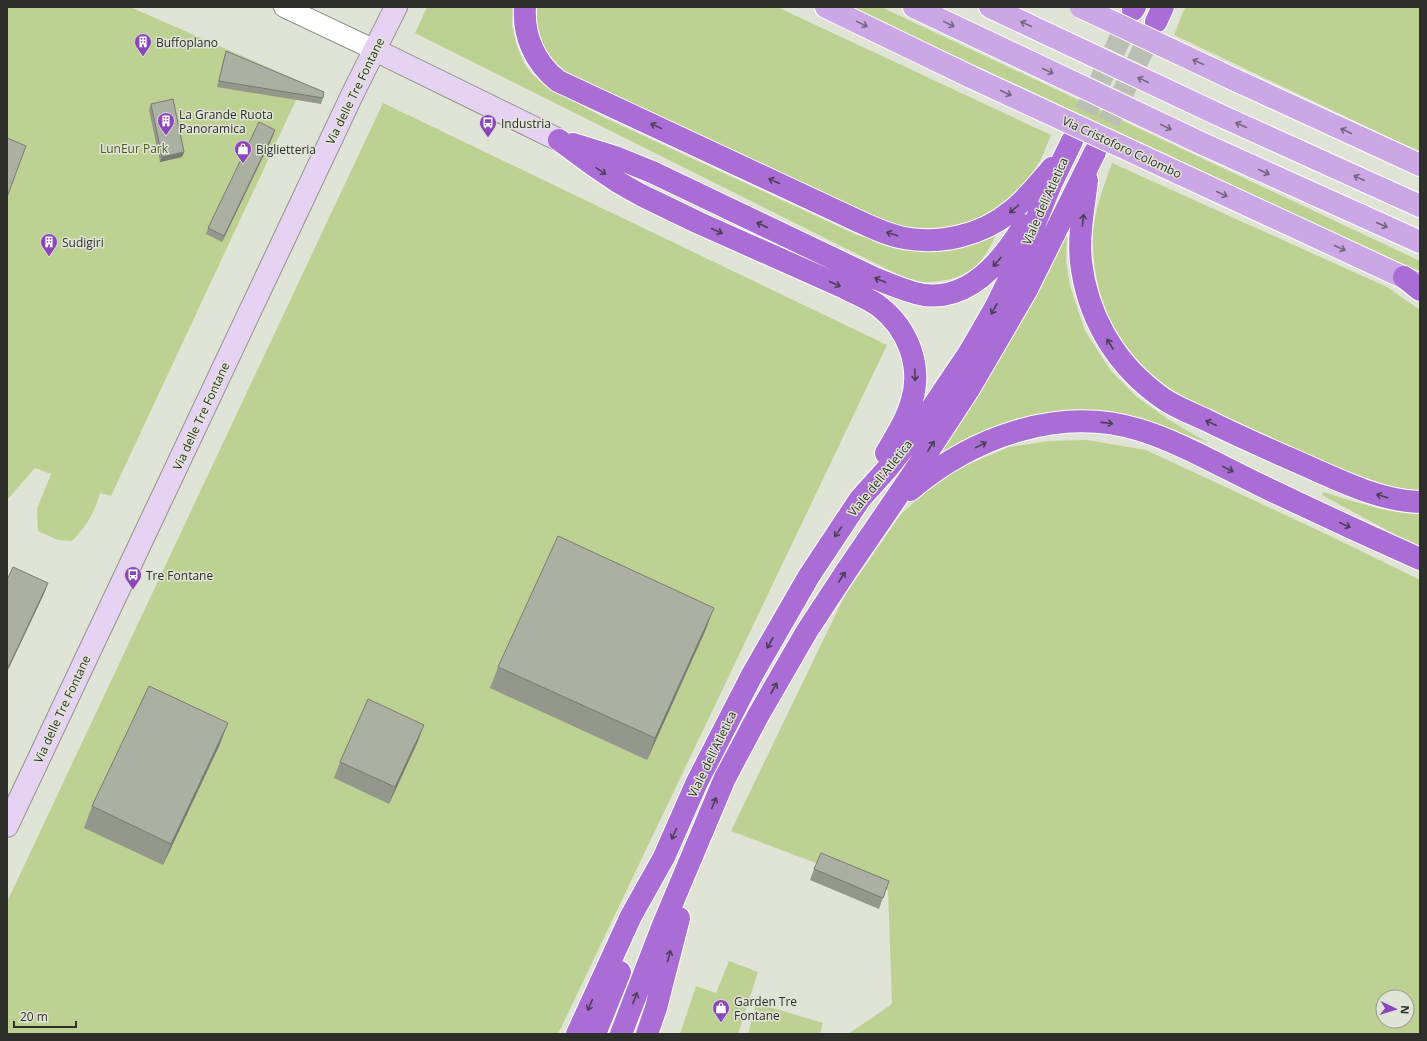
<svg xmlns="http://www.w3.org/2000/svg" width="1427" height="1041" font-family="'Open Sans',sans-serif">
<style>
.green{fill:#bdd192;fill-rule:evenodd}
.lines{fill:none;stroke-linecap:round;stroke-linejoin:round}
.highway-tunnel{stroke:#bcc0b4;stroke-width:22;stroke-dasharray:22 11;stroke-linecap:butt}
.street-casing{stroke:#8f9386;stroke-width:22}
.secondary-casing{stroke:#8f9386;stroke-width:24}
.primary-casing{stroke:#fff;stroke-width:24}
.highway-casing{stroke:#fff;stroke-width:24}
.street{stroke:#fff;stroke-width:20}
.secondary{stroke:#e6d3f3;stroke-width:22}
.primary{stroke:#cca7e6;stroke-width:22}
.highway{stroke:#aa6dd6;stroke-width:22}
.primary-bridge-casing{stroke:#fff;stroke-width:24;stroke-linecap:butt}
.primary-bridge{stroke:#cca7e6;stroke-width:22}
.wall{fill:#94978c}
.shaded-wall{fill:#787b72}
.building{fill:#acb0a3;stroke:#787b72}
.oneway{stroke:#75657f}
.oneway2{stroke:#4d3e55}
.labels{text-anchor:middle;dominant-baseline:central;stroke-width:3;stroke-linejoin:round;paint-order:stroke}
.poi-label{font-size:12px;fill:#2e2f2a;stroke:#e0e4d7;text-anchor:start}
.street-label{font-size:12px;fill:#2e2f2a;stroke:#e0e4d7}
.park-label{font-size:12px;fill:#4c5c1a;stroke:#e0e4d7}
</style>
<rect width="100%" height="100%" fill="#e0e4d7"/>
<path class="green" d="M7,7h123l174,76 -193,413 -11,-3c-5,19 -14,34 -28,48l-14,-1 -20,-9 -1,-22 14,-35 -16,-6 -28,32z
M427,7h86l-1,19 5,20 7,17 8,11 15,13 56,30 254,118 26,7 116,-13c-6,12 -12,25 -21,35 -13,13 -34,18 -52,18 -9,0 -18,-4 -27,-7l-484,-242z
M536,7h241l274,128 -9,22 -16,28 -36,30 -38,13 -16,2 -20,-1 -20,-3 -55,-25 -280,-130 -6,-6 -17,-29z
M850,7h31l539,254v12z
M1186,7h234v145l-246,-117 9,-23z
M383,103l504,242 -329,689h-551v-132z
M1112,163l275,124 33,23v180l-17,-1 -14,-3c-47,-16 -92,-36 -137,-57 -32,-15 -66,-28 -94,-49 -42,-32 -65,-85 -65,-138 0,-6 0,-12 1,-18 3,-21 11,-41 18,-61z
M1067,234l-1,28 4,24 15,45 26,40 26,26 32,23 40,23 -71,-24 -59,-9 -60,9 -34,12 -48,27 63,-102 37,-63z
M1087,440l59,10 182,85 92,45v454h-574l5,-2 41,-28 -4,-114 -157,-59 114,-236 56,-81 43,-39 65,-28 40,-6zM1383,997h24v24h-24z
M1323,492c31,9 64,22 97,22v34l-98,-53z
M729,961l29,11 -20,62h-58l16,-48 20,7z
M756,1003l67,20 -3,11h-72z"/>
<g class="lines">
<path class="highway-tunnel" d="M1072,141l61,-130
M1095,152l61,-130"/>
<defs>
<path id="street" d="M284,7l91,43"/>
<path id="secondary" d="M375,50l184,90
M7,826l346,-733 43,-86"/>
<path id="primary" d="M826,7l145,70
M914,7l74,35
M990,7l13,6
M1233,79l187,86
M1217,114l203,92
M1203,144l217,98
M1187,177l233,108"/>
<path id="highway" d="M525,7c-2,29 10,56 33,74l300,140c15,7 30,14 46,17 36,7 78,-3 106,-26 16,-12 29,-29 42,-44
M1133,10l2,-3
M1156,22l7,-15
M559,140l34,25 25,17 23,13 58,28 146,65c11,6 25,11 35,19 28,22 42,59 32,93 -5,19 -16,36 -26,53
M573,144l42,13 37,15 222,106c16,6 33,14 50,17 46,6 79,-35 100,-70
M1087,180c-3,27 -9,55 -6,82 6,51 31,97 72,129 15,13 35,21 53,29 26,13 53,25 80,37 41,17 89,44 134,45
M1404,277l16,13
M910,490c63,-53 149,-85 230,-60 39,12 81,36 118,54 54,26 108,51 162,75
M577,1034l54,-118 33,-59 33,-75 55,-107 57,-99 51,-77 27,-30 27,-34 55,-82 26,-45 31,-63 25,-61 21,-43
M595,1034l25,-62
M621,1034l42,-109 51,-121 11,-26 34,-64 48,-83 40,-61 84,-123 38,-58 57,-98 69,-139
M647,1034l9,-26 23,-90"/>
</defs>
<use href="#street" class="street-casing"/>
<use href="#secondary" class="secondary-casing"/>
<use href="#primary" class="primary-casing"/>
<use href="#highway" class="highway-casing"/>
<use href="#street" class="street"/>
<use href="#secondary" class="secondary"/>
<use href="#primary" class="primary"/>
<use href="#highway" class="highway"/>
<defs>
<path id="primary-bridge" d="M1081,7l152,72
M1003,13l214,101
M988,42l215,102
M971,77l216,100"/>
</defs>
<use href="#primary-bridge" class="primary-bridge-casing"/>
<use href="#primary-bridge" class="primary-bridge"/>
</g>
<path class="wall" d="M226,51l97,47 -2,6 -104,-17 7,-30z
M151,104l33,48 -2,5 -22,5 -11,-52z
M275,130l-2,6 -51,106 -16,-8 2,-6z
M706,629l-59,131 -157,-72 8,-21z
M418,741l-29,63 -55,-26 6,-16z
M220,744l-57,121 -79,-37 8,-22z
M814,869l71,23 -6,17 -69,-29z"/>
<path class="shaded-wall" d="M275,130l-2,6 -51,106 2,-6z
M184,152l-2,5 -22,5 2,-5z
M48,583l-4,11 -37,78 1,-4z
M714,608l-8,21 -59,131 8,-22z
M228,723l-8,21 -57,121 8,-21z
M424,725l-6,16 -29,63 6,-17z"/>
<path class="building" d="M226,51l98,41 -1,6 -104,-17z
M173,99l11,53 -22,5 -11,-53z
M259,122l16,8 -51,106 -16,-8z
M7,138l19,8 -19,51z
M558,536l156,72 -59,130 -157,-71z
M13,567l35,16 -40,85 -1,-1v-87z
M149,686l79,37 -57,121 -79,-38z
M368,699l56,26 -29,62 -55,-25z
M821,853l68,28 -6,17 -69,-29z"/>
<defs><path id="oneway-shaft" d="M-6 0H5M1.5-3L5.5 0L1.5 3" fill="none" stroke-width="1.6" stroke-linecap="round" stroke-linejoin="round"/></defs>
<g class="oneway">
<use href="#oneway-shaft" transform="translate(862 24) rotate(26)"/>
<use href="#oneway-shaft" transform="translate(949 24) rotate(26)"/>
<use href="#oneway-shaft" transform="translate(1026 24) rotate(-155)"/>
<use href="#oneway-shaft" transform="translate(1198 62) rotate(-155)"/>
<use href="#oneway-shaft" transform="translate(1048 71) rotate(25)"/>
<use href="#oneway-shaft" transform="translate(1143 80) rotate(-155)"/>
<use href="#oneway-shaft" transform="translate(1006 93) rotate(25)"/>
<use href="#oneway-shaft" transform="translate(1241 125) rotate(-156)"/>
<use href="#oneway-shaft" transform="translate(1166 127) rotate(26)"/>
<use href="#oneway-shaft" transform="translate(1346 131) rotate(-155)"/>
<use href="#oneway-shaft" transform="translate(1264 172) rotate(24)"/>
<use href="#oneway-shaft" transform="translate(1359 178) rotate(-155)"/>
<use href="#oneway-shaft" transform="translate(1222 194) rotate(25)"/>
<use href="#oneway-shaft" transform="translate(1382 225) rotate(24)"/>
<use href="#oneway-shaft" transform="translate(1340 248) rotate(25)"/>
</g>
<g class="oneway2">
<use href="#oneway-shaft" transform="translate(656 126) rotate(-155)"/>
<use href="#oneway-shaft" transform="translate(601 171) rotate(34)"/>
<use href="#oneway-shaft" transform="translate(774 181) rotate(-155)"/>
<use href="#oneway-shaft" transform="translate(1014 209) rotate(139)"/>
<use href="#oneway-shaft" transform="translate(1083 220) rotate(-84)"/>
<use href="#oneway-shaft" transform="translate(762 225) rotate(-155)"/>
<use href="#oneway-shaft" transform="translate(717 231) rotate(24)"/>
<use href="#oneway-shaft" transform="translate(892 234) rotate(-162)"/>
<use href="#oneway-shaft" transform="translate(997 262) rotate(131)"/>
<use href="#oneway-shaft" transform="translate(880 280) rotate(-158)"/>
<use href="#oneway-shaft" transform="translate(835 284) rotate(24)"/>
<use href="#oneway-shaft" transform="translate(994 309) rotate(119)"/>
<use href="#oneway-shaft" transform="translate(1110 344) rotate(-121)"/>
<use href="#oneway-shaft" transform="translate(915 375) rotate(89)"/>
<use href="#oneway-shaft" transform="translate(1107 423) rotate(6)"/>
<use href="#oneway-shaft" transform="translate(1211 423) rotate(-155)"/>
<use href="#oneway-shaft" transform="translate(981 445) rotate(-26)"/>
<use href="#oneway-shaft" transform="translate(931 446) rotate(-57)"/>
<use href="#oneway-shaft" transform="translate(1228 469) rotate(26)"/>
<use href="#oneway-shaft" transform="translate(1382 496) rotate(-163)"/>
<use href="#oneway-shaft" transform="translate(1345 525) rotate(25)"/>
<use href="#oneway-shaft" transform="translate(838 532) rotate(125)"/>
<use href="#oneway-shaft" transform="translate(842 577) rotate(-57)"/>
<use href="#oneway-shaft" transform="translate(770 643) rotate(119)"/>
<use href="#oneway-shaft" transform="translate(774 688) rotate(-61)"/>
<use href="#oneway-shaft" transform="translate(714 803) rotate(-67)"/>
<use href="#oneway-shaft" transform="translate(674 834) rotate(114)"/>
<use href="#oneway-shaft" transform="translate(669 956) rotate(-75)"/>
<use href="#oneway-shaft" transform="translate(635 998) rotate(-69)"/>
<use href="#oneway-shaft" transform="translate(590 1005) rotate(114)"/>
</g>
<defs>
<symbol id="building-pin" viewBox="-11 -11 22 30"><path d="M0 17L-7.5 6A9.5 9.5 0 1 1 7.5 6Z" fill="#8b46b9" stroke="#e0e4d7"/><path d="M-4-6H4V6H1V3H-1V6H-4ZM-2.5-4.3h1.7v1.8h-1.7ZM.8-4.3h1.7v1.8H.8ZM-2.5-1h1.7V.8h-1.7ZM.8-1h1.7V.8H.8Z" fill="#fff"/></symbol>
<symbol id="bus-pin" viewBox="-11 -11 22 30"><path d="M0 17L-7.5 6A9.5 9.5 0 1 1 7.5 6Z" fill="#8b46b9" stroke="#e0e4d7"/><path d="M-5-6H5V4H4V6H2V4H-2V6H-4V4H-5ZM-3.5-4V0h7V-4ZM-3.5 1.2v1.5H-2V1.2ZM2 1.2v1.5H3.5V1.2Z" fill="#fff"/></symbol>
<symbol id="shop-pin" viewBox="-11 -11 22 30"><path d="M0 17L-7.5 6A9.5 9.5 0 1 1 7.5 6Z" fill="#8b46b9" stroke="#e0e4d7"/><path d="M-5-2.5h2.3a2.7 3.5 0 0 1 5.4 0H5L5.5 6h-11ZM-1.5-2.5h3a1.5 2.3 0 0 0-3 0Z" fill="#fff"/></symbol>
</defs>
<g fill-rule="evenodd">
<use href="#building-pin" x="133" y="32" width="20" height="27"/>
<use href="#building-pin" x="156" y="111" width="20" height="27"/>
<use href="#bus-pin" x="478" y="113" width="20" height="27"/>
<use href="#shop-pin" x="233" y="139" width="20" height="27"/>
<use href="#building-pin" x="39" y="232" width="20" height="27"/>
<use href="#bus-pin" x="123" y="565" width="20" height="27"/>
<use href="#shop-pin" x="711" y="998" width="20" height="27"/>
</g>
<g class="labels">
<g class="poi-label">
<text x="156" y="42">Buffoplano</text>
<text x="179" y="114">La Grande Ruota<tspan x="179" dy="14">Panoramica</tspan></text>
<text x="501" y="123">Industria</text>
<text x="256" y="149">Biglietteria</text>
<text x="62" y="242">Sudigiri</text>
<text x="146" y="575">Tre Fontane</text>
<text x="734" y="1001">Garden Tre<tspan x="734" dy="14">Fontane</tspan></text>
</g>
<g class="street-label">
<text transform="translate(355 91) rotate(-64)">Via delle Tre Fontane</text>
<text transform="translate(1122 147) rotate(25)">Via Cristoforo Colombo</text>
<text transform="translate(1045 201) rotate(-66)">Viale dell'Atletica</text>
<text transform="translate(201 416) rotate(-65)">Via delle Tre Fontane</text>
<text transform="translate(880 478) rotate(-51)">Viale dell'Atletica</text>
<text transform="translate(62 709) rotate(-65)">Via delle Tre Fontane</text>
<text transform="translate(712 754) rotate(-64)">Viale dell'Atletica</text>
</g>
<g class="park-label">
<text x="134" y="148">LunEur Park</text>
</g>
</g>
<rect width="1427" height="1041" fill="none" stroke="#2e2f2a" stroke-width="16"/>
<g transform="translate(1395 1009) rotate(94)"><circle r="19" fill="#e0e4d7" stroke="#999c92"/>
<path d="M0-3L7 15L0 10L-7 15Z" fill="#8b46b9"/>
<text y="-6" font-size="11" font-weight="bold" text-anchor="middle" fill="#2e2f2a">N</text>
</g>
<path d="M14 1021v6h62v-6" fill="none" stroke="#2e2f2a" stroke-width="2"/>
<text x="20" y="1021" font-size="12" fill="#2e2f2a" stroke="#e0e4d7" stroke-width="3" paint-order="stroke">20 m</text>
</svg>
